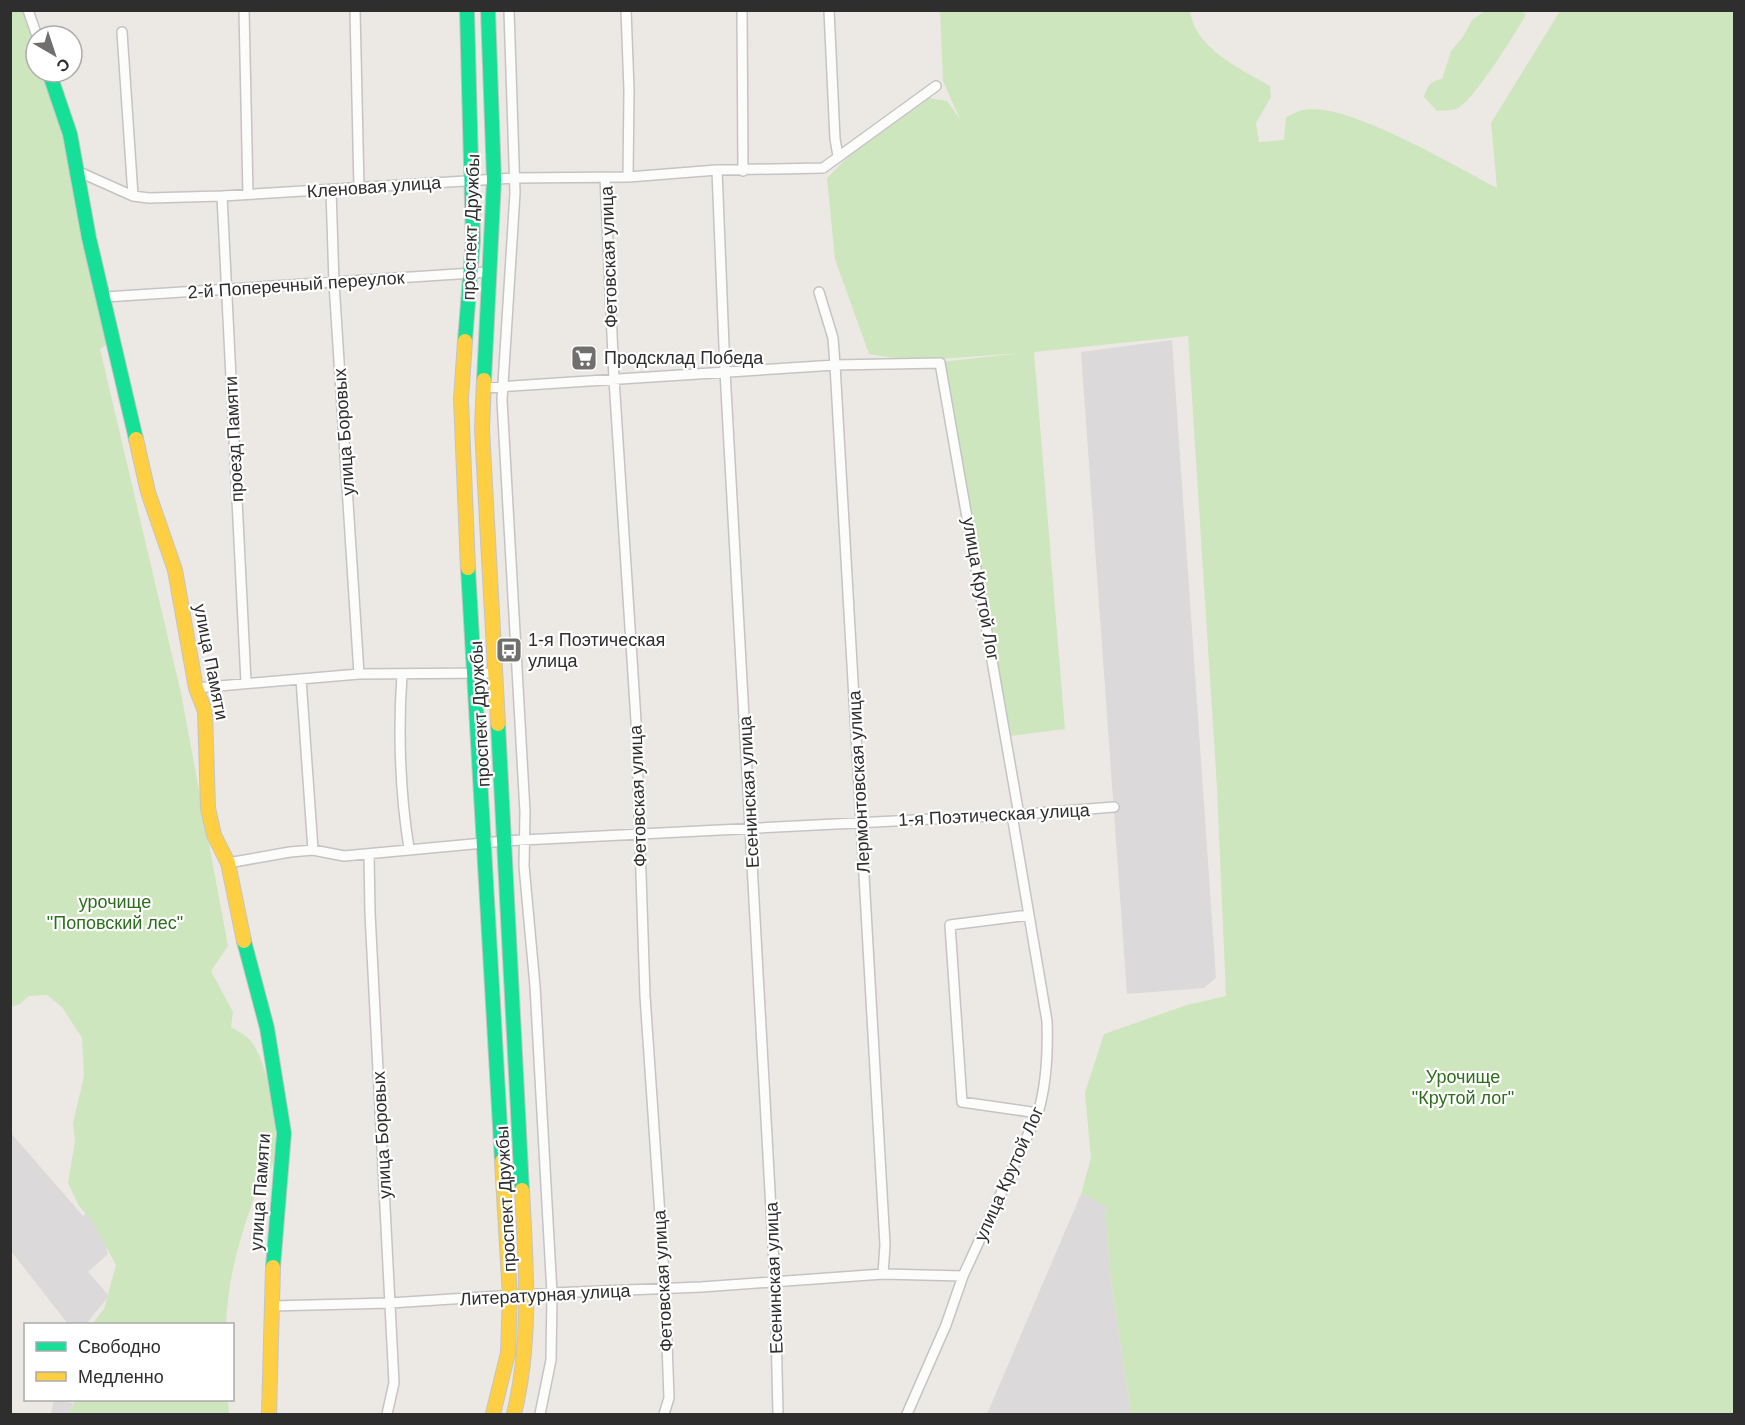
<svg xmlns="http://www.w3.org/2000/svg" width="1745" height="1425" font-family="Arial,sans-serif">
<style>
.industrial{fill:#dcd9db}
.green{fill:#cee6be}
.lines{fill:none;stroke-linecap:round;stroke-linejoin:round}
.street-casing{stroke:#c5c4c5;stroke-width:12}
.fast-casing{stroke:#c5c4c5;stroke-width:16}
.slow-casing{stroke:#c5c4c5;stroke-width:16}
.street{stroke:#fcfcfb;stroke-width:9}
.fast{stroke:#16e098;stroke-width:14}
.slow{stroke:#ffcf43;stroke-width:14}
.labels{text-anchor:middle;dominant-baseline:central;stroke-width:4.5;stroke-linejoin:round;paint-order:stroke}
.street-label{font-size:18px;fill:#2e2e2e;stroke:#fff}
.poi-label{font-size:18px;fill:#2e2e2e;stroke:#fff;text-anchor:start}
.park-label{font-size:18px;fill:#2c6e1b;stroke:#fff}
</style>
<rect width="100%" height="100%" fill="#ece8e4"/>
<path class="industrial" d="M1172,340l44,638 -12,10 -77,6 -46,-642z
M10,1132l73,84 4,-4 14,16 7,26 -20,18 21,24 -23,28h-18l-57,-73z
M1081,1194l24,10 6,76 20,134h-144z
M54,1400l19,3 -5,11h-17z"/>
<path class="green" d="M26,10l10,33v29h9l30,97 38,171 -13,9 81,344 47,253 -17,25 22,41 -2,15c5,3 11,6 16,10 22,19 34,99 26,127 -3,8 -11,15 -15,23 -17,46 -30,89 -32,137h-134l12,-15 12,-44 -23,-43 -14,-16 -11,-23 7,-42 -2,-18 11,-47 -2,-38 -20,-31 -15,-12 -18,1 -9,8 -9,3 -1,-996z
M1486,10l36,1 4,4c-11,18 -53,88 -70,94 -5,2 -13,1 -19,2l-13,-14c3,-12 7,-16 18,-18l9,-28 12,-14 9,-17z
M940,11h250c4,36 50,58 80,75l1,11 -15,26 3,19 25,-2 2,-23c5,-2 11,-6 17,-7 41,-10 154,57 194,78l-6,-65 69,-112h174v1403h-603l-20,-134 -6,-75 -24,-11 10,-36 -6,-65 19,-59 83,-29 39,-9 -9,-208 -29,-452 -154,16 31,377 -55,7 -69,-374 82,-9 -84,6 -46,-1 -24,-4 -34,-95 -8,-81 23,-23 79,-57 18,3 13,18 -17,-38z
M75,1400h153l1,14h-161z"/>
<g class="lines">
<defs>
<path id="street" d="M28,10l9,26
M244,10l4,184
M355,10l4,178
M509,10l6,183 -13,207 23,412 -1,54 11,120 17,308 -1,66 -11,54
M626,10l3,80 -1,87
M742,10l1,161
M829,10l6,129 3,17
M122,32l11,164
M717,170l8,201 50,912 3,131
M77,171l56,25 16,2 73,-2 293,-18 113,-1 89,-7 106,-2 113,-82
M605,177l9,202 22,342 9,275 20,293 4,109 -5,16
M331,190l3,93 25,391
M222,196l24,486
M819,292l14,46 2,27 50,880 -2,29
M105,297l383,-25
M482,388l353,-23 105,-2 79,452
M402,675c-4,55 -2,119 7,173
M301,679l12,171
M196,688l163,-14 137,-1
M369,854l1,59 24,470 -7,31
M228,863l62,-11 23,-2 31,6 161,-15 507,-26 102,-8
M1029,915l-79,10 12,177 76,11
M271,1306l119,-3 138,-9 173,-7 182,-13 80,2
M907,1414l39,-89 17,-49 75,-163c9,-30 10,-61 9,-92l-35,-206"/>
<path id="fast" d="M49,72l21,62 19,104 47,201
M465,341l8,-101 -6,-230
M484,380l10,-200 -6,-170
M468,568l34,593
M498,724l24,466
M244,941l23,87 17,105 -11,134"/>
<path id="slow" d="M465,341l-4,58 7,169
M484,380l-2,49 16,295
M136,439l12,53 27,78 21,118 9,23 3,97 6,27 14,28 16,78
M269,1414l4,-147
M493,1414l15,-61 2,-57 -8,-135
M514,1414c18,-74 12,-149 8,-224"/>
</defs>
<use href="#street" class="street-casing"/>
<use href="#fast" class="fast-casing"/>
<use href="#slow" class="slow-casing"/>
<use href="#street" class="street"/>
<use href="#fast" class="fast"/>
<use href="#slow" class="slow"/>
</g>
<defs>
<symbol id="supermarket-square" viewBox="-11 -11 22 22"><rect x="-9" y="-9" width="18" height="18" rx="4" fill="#706f6e" stroke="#fff"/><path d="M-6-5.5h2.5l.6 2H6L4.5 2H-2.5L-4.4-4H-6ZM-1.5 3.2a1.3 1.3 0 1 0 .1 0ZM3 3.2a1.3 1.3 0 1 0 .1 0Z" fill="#fff"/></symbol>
<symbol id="bus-square" viewBox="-11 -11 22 22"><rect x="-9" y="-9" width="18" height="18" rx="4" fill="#706f6e" stroke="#fff"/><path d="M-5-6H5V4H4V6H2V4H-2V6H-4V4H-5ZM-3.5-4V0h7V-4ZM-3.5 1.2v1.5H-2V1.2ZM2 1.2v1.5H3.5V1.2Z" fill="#fff"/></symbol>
</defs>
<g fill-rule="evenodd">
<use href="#supermarket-square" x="569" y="343" width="30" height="30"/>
<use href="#bus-square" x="494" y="635" width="30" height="30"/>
</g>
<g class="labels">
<g class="street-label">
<text transform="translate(374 187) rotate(-4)">Кленовая улица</text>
<text transform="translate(471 227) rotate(-88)">проспект Дружбы</text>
<text transform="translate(609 257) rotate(-92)">Фетовская улица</text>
<text transform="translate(296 285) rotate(-4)">2-й Поперечный переулок</text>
<text transform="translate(344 432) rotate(-94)">улица Боровых</text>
<text transform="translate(234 439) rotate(-93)">проезд Памяти</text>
<text transform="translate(981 589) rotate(80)">улица Крутой Лог</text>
<text transform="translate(211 662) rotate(79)">улица Памяти</text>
<text transform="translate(480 714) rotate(-93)">проспект Дружбы</text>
<text transform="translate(859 782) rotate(-93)">Лермонтовская улица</text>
<text transform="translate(749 792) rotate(-93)">Есенинская улица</text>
<text transform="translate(638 796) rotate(-92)">Фетовская улица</text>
<text transform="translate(994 815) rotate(-3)">1-я Поэтическая улица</text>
<text transform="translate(382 1135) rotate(-93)">улица Боровых</text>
<text transform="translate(1009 1174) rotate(-66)">улица Крутой Лог</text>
<text transform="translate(260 1192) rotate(-86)">улица Памяти</text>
<text transform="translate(506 1199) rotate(-93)">проспект Дружбы</text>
<text transform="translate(774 1278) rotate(-92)">Есенинская улица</text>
<text transform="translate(663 1281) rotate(-93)">Фетовская улица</text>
<text transform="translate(545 1295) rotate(-3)">Литературная улица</text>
</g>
<g class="poi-label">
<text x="604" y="358">Продсклад Победа</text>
<text x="528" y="640">1-я Поэтическая<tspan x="528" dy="21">улица</tspan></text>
</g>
<g class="park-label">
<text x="115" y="902">урочище<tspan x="115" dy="21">"Поповский лес"</tspan></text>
<text x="1463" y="1077">Урочище<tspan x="1463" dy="21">"Крутой лог"</tspan></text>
</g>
</g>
<rect width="1745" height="1425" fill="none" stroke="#2e2e2e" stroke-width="24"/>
<rect x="24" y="1323" width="210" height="78" fill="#ffffff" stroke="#ababab" stroke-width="1.5"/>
<rect x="36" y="1342" width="30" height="9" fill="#16e098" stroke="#ababab" stroke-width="1.5"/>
<text x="78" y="1353" font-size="18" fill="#2e2e2e">Свободно</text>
<rect x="36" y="1372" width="30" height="9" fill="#ffcf43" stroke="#ababab" stroke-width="1.5"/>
<text x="78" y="1383" font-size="18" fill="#2e2e2e">Медленно</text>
<g transform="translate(54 54) rotate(141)"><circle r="28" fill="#ffffff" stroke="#ababab" stroke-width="1.5"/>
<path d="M0-4.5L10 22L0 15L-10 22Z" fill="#706f6e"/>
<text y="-9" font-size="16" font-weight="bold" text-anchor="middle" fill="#2e2e2e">С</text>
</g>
</svg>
